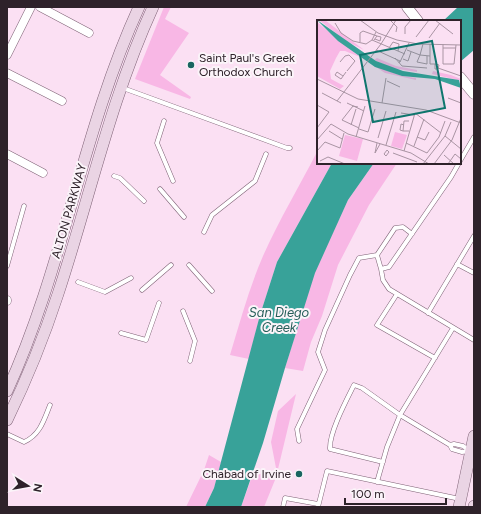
<svg xmlns="http://www.w3.org/2000/svg" width="481" height="514" font-family="Figtree,sans-serif">
<style>
.green{fill:#f8b7e5}
.water{fill:#38a299}
.lines{fill:none;stroke-linecap:round;stroke-linejoin:round}
.service-casing{stroke:#7f6276;stroke-width:5}
.minor-casing{stroke:#7f6276;stroke-width:9}
.tertiary-casing{stroke:#7f6276;stroke-width:11}
.secondary-casing{stroke:#7f6276;stroke-width:12}
.service{stroke:#fff;stroke-width:4}
.minor{stroke:#fff;stroke-width:8}
.tertiary{stroke:#fff;stroke-width:10}
.secondary{stroke:#ead4e4;stroke-width:11}
.poi-dot{fill:#196560;stroke:#fbf4f9;stroke-width:1.5}
.labels{text-anchor:middle;dominant-baseline:central;stroke-width:4;stroke-linejoin:round;paint-order:stroke}
.poi-label{font-size:12px;fill:#2e222a;stroke:#fbf4f9;text-anchor:start}
.street-label{font-size:12px;fill:#2e222a;stroke:#fbf4f9}
.water-label{font-size:13px;font-style:italic;fill:#265e59;stroke:#fbf4f9}
.inset-road{fill:none;stroke:#a994a3;stroke-width:1}
.view{fill:#0f766e;fill-opacity:0.15;stroke:#0f766e;stroke-width:2}
.inset-edge{fill:none;stroke:#2e222a;stroke-width:2}
</style>
<rect width="100%" height="100%" fill="#fbe0f3"/>
<path class="green" d="M164,7h7l-6,12 24,14 -29,42 31,22 -1,2 -55,-20z
M318,150v13h14l-55,99 -17,53 -11,44 -19,-4c10,-33 19,-67 33,-99 16,-36 37,-71 55,-106z
M374,163h23l-28,42 -31,60 -16,51 -11,26 -8,29 -18,-3 29,-95 34,-73z
M296,394l-18,75 -2,-1 -5,-26 7,-31z
M209,455l12,7 -7,26 -9,19h-19l18,-37z
M255,468l3,5 17,7 -11,27h-23z"/>
<path class="water" d="M458,7h16v43l-14,12v-41h-17z
M332,163h42l-26,37 -33,73 -30,95 -22,75 -22,64h-36l9,-19 46,-173 17,-53z"/>
<g class="lines">
<defs>
<path id="service" d="M123,88l164,60h3
M164,121l-7,22 16,38
M460,161l14,-24
M114,176l6,2 24,23
M160,189l24,28
M204,232l8,-17 43,-34 11,-27
M377,255l4,14 8,-2 62,-90 8,-14
M457,264l17,9
M189,265l23,26
M7,266l17,-60
M381,269l2,11 6,9 85,51
M78,282l27,10 26,-14
M142,290l29,-25
M397,294l-20,31 58,33
M183,311l12,30 -5,20
M428,313l46,-77
M453,328l-53,87 50,30 2,4 10,3 8,-1
M121,333l25,7 13,-37
M7,434l17,8c16,-7 20,-22 26,-37
M299,441l-2,-12 28,-59 -7,-18 7,-22 25,-55 9,-17 18,-3 18,-27 8,-1 9,7
M450,445l4,-1 9,2 7,5
M377,482l10,-35 13,-32 -38,-27 -8,-3c-8,16 -25,48 -24,64l53,13
M283,507l2,-9 33,6
M318,507l9,-36 133,28"/>
<path id="minor" d="M40,7l49,26
M7,55l24,-48
M7,73l55,28
M7,154l36,19
M7,300v1"/>
<path id="tertiary" d="M407,7l11,14
M460,77l14,17"/>
<path id="secondary" d="M7,391c57,-124 75,-260 132,-384
M7,420c20,-41 37,-83 51,-126 32,-97 52,-193 95,-287
M459,507l15,-71
M474,507v-1"/>
</defs>
<use href="#service" class="service-casing"/>
<use href="#minor" class="minor-casing"/>
<use href="#tertiary" class="tertiary-casing"/>
<use href="#secondary" class="secondary-casing"/>
<use href="#service" class="service"/>
<use href="#minor" class="minor"/>
<use href="#tertiary" class="tertiary"/>
<use href="#secondary" class="secondary"/>
</g>
<g class="poi-dot">
<circle cx="191" cy="65" r="4"/>
<circle cx="299" cy="474" r="4"/>
</g>
<g class="labels">
<g class="poi-label">
<text x="199" y="58">Saint Paul's Greek<tspan x="199" dy="14">Orthodox Church</tspan></text>
<text x="291" y="474" text-anchor="end">Chabad of Irvine</text>
</g>
<g class="street-label">
<text transform="translate(69 211) rotate(-74)">ALTON PARKWAY</text>
</g>
<g class="water-label">
<text x="279" y="312">San Diego<tspan x="279" dy="15">Creek</tspan></text>
</g>
</g>
<g transform="translate(317 20)">
<rect width="144" height="144" fill="#fbe0f3"/>
<path d="M2,0h6l39,30 -18,-9zM0,2l43,35 -15,-6h-5l-4,7 -6,13 1,8 13,7 -4,3 -23,-13zM60,38l19,8 21,4v2l-25,-4 -18,-8zM56,45l29,11 14,2v2l-31,-7zM116,51l18,4 10,4v2l-29,-7zM78,112l12,3 -5,14 -11,-3zM28,115l18,4 -6,22 -18,-5z" fill="#f8b7e5"/>
<path d="M0,0l59,41 27,10 56,9 2,8 -26,-9 -33,-3 -27,-9 -37,-26z" fill="#38a299"/>
<path class="inset-road" d="M43,0l18,13 19,7 21,4 43,1M118,0l18,14M74,1l6,6 -1,5M18,3l6,10 12,8 13,3 6,-4 4,-8M88,14v-7l6,-7M99,17l13,-17M112,18l11,-15M58,19l5,2 1,-4 -4,-1M55,20l33,14M43,22v-9l3,-2 14,5 -3,4M113,24v20h6l3,1 -1,4h-3v-5M126,24v20h11l2,-19M72,28l4,-6 6,2 -1,7M126,28h13M59,30l24,11 -1,2M90,30l13,5 3,-11M110,36v8l-10,-2 3,-7 10,1M78,38l7,8 25,2M86,39l5,2 3,-9M23,42l5,-6 4,-1 6,6 -8,10M83,42l9,-19M121,48l23,8M26,56l-6,-4 -2,3 6,4 5,-7M0,59l41,20 68,11 35,13M70,61l13,6M5,73l19,10M131,78l13,5M20,81l44,-57 15,-24M30,83l17,8M65,83l4,-25M0,85l12,7 -12,16M41,87l-5,-1 -11,14 17,8M84,93l13,2M92,101h-5l-1,10h6M134,102l-6,14 16,13M34,105l5,-16M42,109l9,3 7,-23M12,111l13,8M86,111l-3,-1 1,-6 3,1M39,117l9,-31M100,117l8,3 4,-8M61,118l8,-27M0,120l14,-16 17,10 63,19 18,11M60,123l-2,10 5,-9M89,123l21,10 12,-16 6,-16M69,125l10,-33M97,126l10,-27M70,130l2,2 -3,4 -2,-2zM0,131l8,-9 15,6 4,-15M87,131l11,-38 26,20M76,133l24,9M127,135l10,9M3,141l8,-4 17,7M106,144l22,-28M117,144l18,-24 9,-22M131,144l7,-10 6,5"/>
<path class="view" d="M115,21l13,67 -72,14 -13,-67z"/>
<rect width="144" height="144" class="inset-edge"/>
</g>
<rect width="481" height="514" fill="none" stroke="#2e222a" stroke-width="16"/>
<g transform="translate(28 486) rotate(101)" stroke="#fbf4f9" stroke-width="3" paint-order="stroke">
<path d="M0-3L7 15L0 10L-7 15Z" fill="#2e222a"/>
<text y="-6" font-size="11" font-weight="bold" text-anchor="middle" fill="#2e222a">N</text>
</g>
<path d="M345 498v6h101v-6" fill="none" stroke="#2e222a" stroke-width="2"/>
<text x="351" y="498" font-size="12" fill="#2e222a" stroke="#fbf4f9" stroke-width="3" paint-order="stroke">100 m</text>
</svg>
